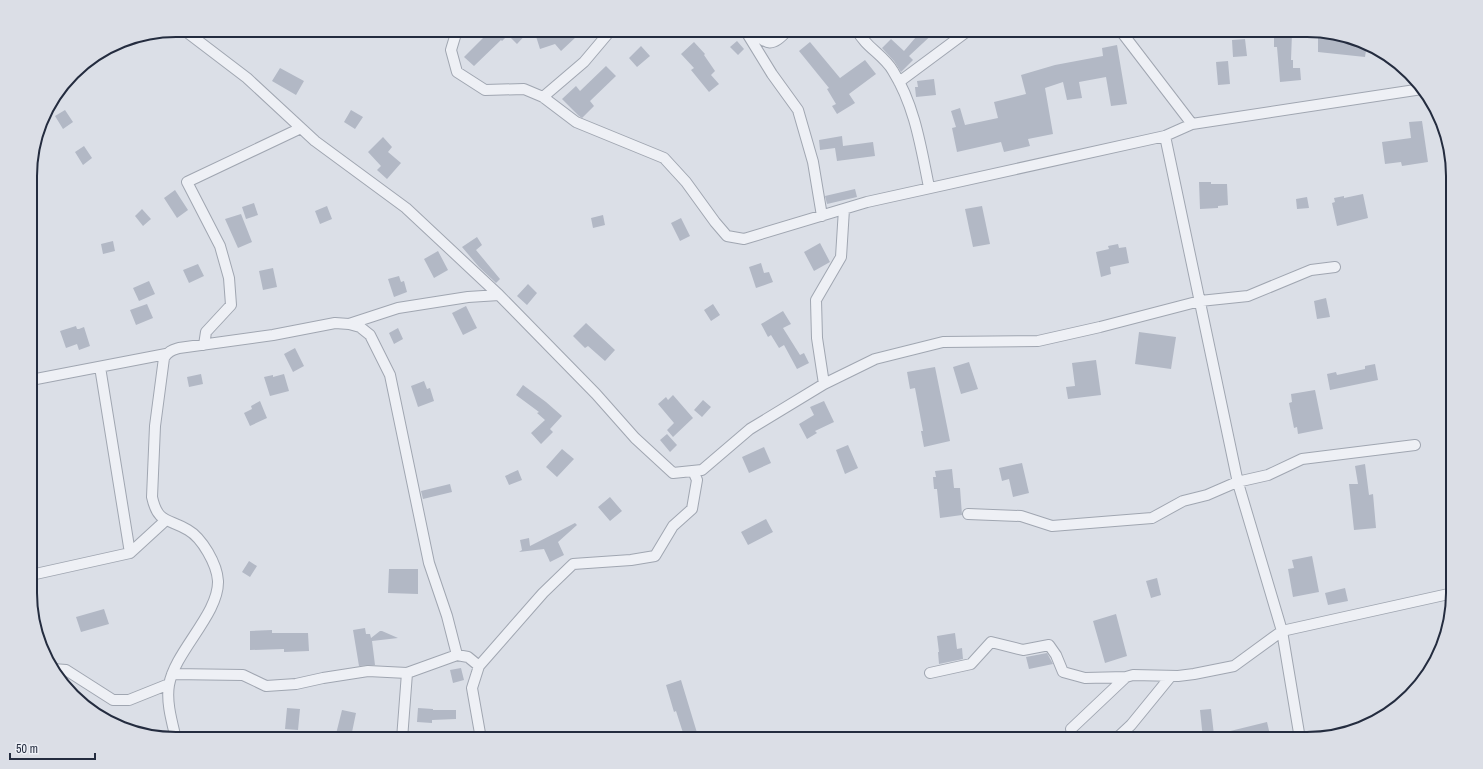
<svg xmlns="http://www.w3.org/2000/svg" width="1483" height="769" font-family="'Archivo Narrow',sans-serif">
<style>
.building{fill:#b2b8c5}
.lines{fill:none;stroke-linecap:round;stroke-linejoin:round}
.street-casing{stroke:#a0a6b1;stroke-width:12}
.street{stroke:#eef0f5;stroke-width:10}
.rim{fill:none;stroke:#242c3f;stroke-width:2}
</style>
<rect width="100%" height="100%" fill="#dbdfe7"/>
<path class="building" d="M477,30h53l-13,14 -9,-9 -6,6 -1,-1 -27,26 -10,-9 19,-19z
M534,30h35l7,7 -15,14 -6,-7 -15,5z
M909,30h28l-28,26 4,4 -12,12 -7,-11 -12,-13 9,-9 13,12 12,-14z
M1274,33h18l-1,27h2v8h7l1,12 -21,2 -3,-35h-3z
M1318,33l49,11 -2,13 -47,-5z
M1245,39l2,17 -14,1 -1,-17z
M737,41l7,8 -6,6 -8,-8z
M694,42l11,12 -1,1 11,16 -4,4 8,9 -10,8 -18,-22 3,-2 -13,-14z
M810,42l30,36 25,-18 11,14 -27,20 6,9 -18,11 -5,-8 4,-2 -9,-15 2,-1 -30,-37z
M1117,45l10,59 -16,2 -5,-29 -27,5 3,16 -15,2 -4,-18 -18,6 8,46 -25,5 2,7 -26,6 -3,-10 -44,10 -5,-24 4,-1 -5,-16 9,-3 5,17 33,-7 -4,-16 32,-8 -5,-19 34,-10 48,-9 -1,-8z
M641,46l9,10 -13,11 -8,-9z
M1228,61l2,23 -12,1 -2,-23z
M606,66l10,10 -26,25 4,5 -12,12 -3,-2 -17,-17 14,-13 4,5z
M280,68l24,13 -8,14 -24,-14z
M934,79l2,16 -20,2 -1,-10h3l-1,-6z
M65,110l8,12 -10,7 -8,-13z
M351,110l12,7 -8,12 -11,-7z
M1422,121l6,41 -26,4 -1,-4 -16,2 -3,-22 29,-4 -2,-16z
M842,136l1,10 30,-4 2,14 -38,5 -2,-13 -15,2 -1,-10z
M383,137l9,10 -4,5 13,11 -14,16 -10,-9 4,-4 -13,-14z
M84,146l8,12 -9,7 -8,-13z
M1199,182h12v2h16l1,21 -10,1v2l-18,1z
M855,189l2,8 -30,7 -2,-8z
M175,190l13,20 -11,8 -13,-20z
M1363,194l5,24 -31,8 -5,-23 3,-1 -1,-4 10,-2v2z
M1307,197l2,11 -12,1 -1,-10z
M254,203l4,12 -12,4 -4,-12z
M327,206l5,13 -12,5 -5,-13z
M982,206l8,38 -17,3 -8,-38z
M142,209l9,10 -8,7 -8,-10z
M241,214l11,28 -14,6 -13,-29z
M603,215l2,10 -12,3 -2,-10z
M681,218l9,18 -10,5 -9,-18z
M477,237l5,8 -6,5 24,29 -4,4 -17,-16 -17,-20z
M113,241l2,10 -12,3 -2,-10z
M820,243l10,19 -16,9 -10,-19z
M1118,244l1,4 7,-1 3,16 -19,4 1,7 -10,3 -5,-25 13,-3 -1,-3z
M438,251l10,19 -14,8 -10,-19z
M761,263l3,10 5,-1 4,10 -17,6 -7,-21z
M198,264l6,12 -15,7 -6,-13z
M273,268l4,19 -14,3 -4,-19z
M399,276l2,6 3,-1 3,11 -13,5 -6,-18z
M149,281l6,13 -16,7 -6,-13z
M528,284l9,9 -10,12 -10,-9z
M1326,298l4,19 -13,2 -3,-18z
M147,304l6,14 -17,7 -6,-15z
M713,304l7,11 -9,6 -7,-11z
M466,306l11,22 -14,7 -11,-22z
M783,311l8,13 -8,4 17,27 4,-2 5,10 -12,6 -13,-24 -5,3 -8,-13 -3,2 -7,-13z
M586,323l29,27 -10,11 -17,-15 -3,2 -12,-12z
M76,326l1,3h2l5,-2 6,19 -11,4 -2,-6 -11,4 -6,-17z
M398,328l5,11 -9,5 -5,-11z
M1139,332l37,5 -5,32 -36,-5z
M295,348l9,18 -11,6 -9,-18z
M1096,360l5,35 -33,4 -2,-12 9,-1 -3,-23z
M969,362l9,27 -17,5 -8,-27z
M1375,364l3,16 -48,10 -3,-16 9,-2 1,3 28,-6v-3z
M935,367l15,74 -26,6 -3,-16h2l-8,-43 -5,1 -3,-17z
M201,374l2,10 -14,3 -2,-10z
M284,374l5,17 -19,5 -6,-19 9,-2v2z
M424,381l3,8 3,-1 4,13 -16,6 -7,-21z
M523,385l23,17 16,14 -12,13 3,3 -12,12 -10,-11 14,-13 -8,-7 2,-1 -23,-17z
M1315,390l8,39 -25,5 -1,-7 -3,1 -5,-25 3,-1 -1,-8z
M673,395l20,23 -20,19 -6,-7 7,-7 -16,-19 8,-7 2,3z
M703,400l8,7 -9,10 -8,-7z
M260,401l7,17 -17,8 -6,-13 8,-4 -1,-3z
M824,401l10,21 -19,9 2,2 -10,6 -8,-15 15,-9 -4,-8z
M667,434l10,11 -7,7 -10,-12z
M848,445l10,23 -13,6 -9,-24z
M764,447l7,16 -22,10 -7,-16z
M562,449l12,10 -17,18 -11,-10z
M1022,463l7,30 -16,4 -4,-18 -7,2 -3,-13z
M1365,464l4,31 4,-1 3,34 -22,2 -5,-46h9l-3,-18z
M952,469l2,19h6l2,27 -22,3 -3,-29h-3l-1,-12h3l-1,-6z
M518,470l4,10 -13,5 -4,-9z
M450,484l2,8 -29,7 -2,-8z
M610,497l12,14 -12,10 -12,-14z
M766,519l7,13 -25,13 -7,-13z
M575,523l2,2 -19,17 6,13 -14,7 -6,-13 -25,3 3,-2 -2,-10 9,-2 1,8z
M1312,556l7,36 -26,5 -5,-28 6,-1 -2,-8z
M249,561l8,5 -7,11 -8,-5z
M389,569h29v25l-30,-1z
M1157,578l4,17 -10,3 -5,-17z
M1345,588l3,13 -20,4 -3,-12z
M104,609l5,15 -28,8 -5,-15z
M1116,614l11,42 -22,7 -12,-42z
M365,628l1,6h4l1,4 9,-7h2l16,7 -26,3 3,24 -16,1 -6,-36z
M272,630v3h36l1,18 -25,1v-3l-34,1v-19z
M955,633l2,16 5,-1 1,11 -24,5 -1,-12h1l-2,-16z
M1047,653l6,11 -24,5 -3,-12z
M461,668l3,12 -11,3 -3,-13z
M681,680l17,56 -10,3h-3l-9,-28 -2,1 -8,-27z
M287,708l13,1 -2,21 -13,-1z
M418,708l15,1v1h23v9l-24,1v3l-15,-1z
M1211,709l3,26 53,-13 4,17h-68l-3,-29z
M342,710l14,3 -5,24 -15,-3z"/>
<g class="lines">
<defs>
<path id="street" d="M184,30l63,48 68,63 91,67 93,87 97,99 39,44 38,35 29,-3 48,-41 74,-45 -7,-46 -1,-38 25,-43 3,-48
M457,30l-6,20 6,22 28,18 39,-1 19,8 33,25 88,36 22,24 29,40 12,14 17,3 123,-37 298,-66 27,-12 230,-35
M745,30l27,44 26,36 15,52 9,54
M751,30c17,15 20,18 37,0
M857,30c8,17 27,25 36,41 22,35 28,77 36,116
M1120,30l72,94
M899,82l70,-52
M543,97l41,-35 27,-32
M1165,136l73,347 44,148 18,108
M349,324l49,-16 70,-11 31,-2
M204,345l2,-13 25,-27 -2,-27 -9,-32 -33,-64 114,-54
M31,380l135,-26
M824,384l51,-25 68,-17 95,-1 62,-14 100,-26 48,-5 63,-26 24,-3
M968,514l53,2 31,10 100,-8 31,-17 24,-6 30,-13 31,-7 34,-16 113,-14
M130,553l36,-33
M31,575l99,-22 -30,-186
M457,655l11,2 11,9 -7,22 9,51
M479,666l64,-73 30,-29 58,-4 24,-4 18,-30 19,-17 5,-29 -4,-9
M53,669l13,1 47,30h16l40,-16
M930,673l41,-9 20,-22 32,8 26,-5 7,10 7,17 22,6 41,-1
M172,674l71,1 23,11 30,-2 27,-6 45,-7 39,2
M1071,729l55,-52 7,-2 45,1 16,-2 40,-8 48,-35 171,-38
M176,739c-4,-17 -10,-37 -7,-54 6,-34 50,-71 49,-104 -1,-17 -16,-43 -30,-51 -20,-12 -30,-6 -36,-33l3,-71 9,-68c4,-7 9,-8 15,-10l94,-13 62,-12 14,1 11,3 10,8 20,40 39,188 18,53 10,39 -50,18 -5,66
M1116,739l15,-14 40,-49"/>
</defs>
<use href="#street" class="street-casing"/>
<use href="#street" class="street"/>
</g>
<path d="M0 0H1483V769H0ZM176 37H1307A139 139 0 0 1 1446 176V593A139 139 0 0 1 1307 732H176A139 139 0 0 1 37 593V176A139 139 0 0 1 176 37Z" fill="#dbdee6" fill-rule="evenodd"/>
<path class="rim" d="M176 37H1307A139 139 0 0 1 1446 176V593A139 139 0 0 1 1307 732H176A139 139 0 0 1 37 593V176A139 139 0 0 1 176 37Z"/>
<path d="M10 753v6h85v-6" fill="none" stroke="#242c3f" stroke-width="2"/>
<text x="16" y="753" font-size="12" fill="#242c3f" stroke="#ebeef5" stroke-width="3" paint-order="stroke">50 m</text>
</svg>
